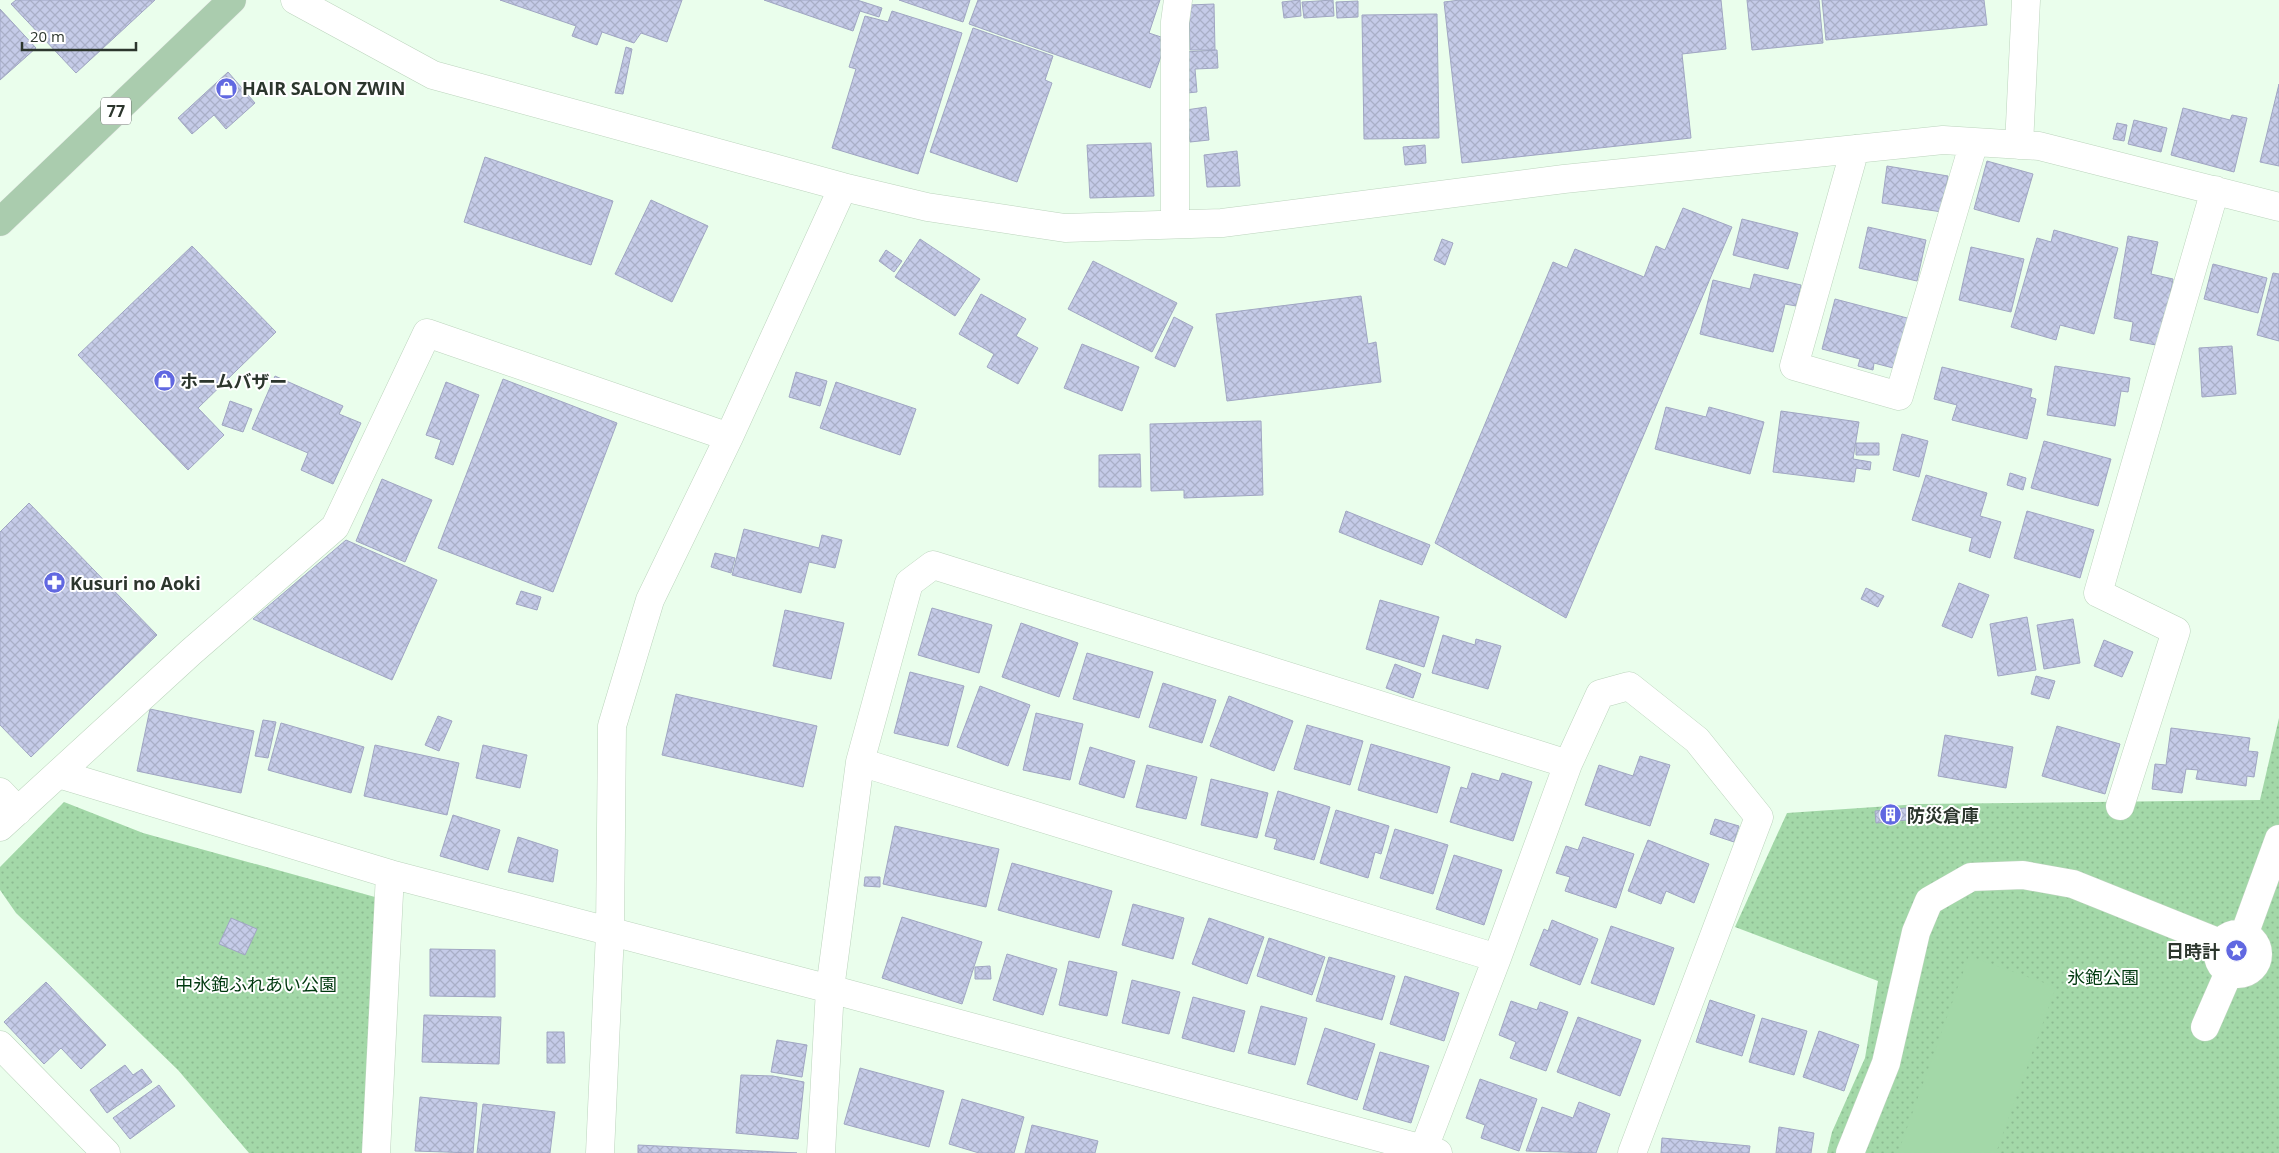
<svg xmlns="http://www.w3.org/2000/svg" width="2279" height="1153" font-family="'Open Sans','Noto Sans JP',sans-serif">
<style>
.grass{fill:url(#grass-dots)}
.garden{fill:#a3d8a8}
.building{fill:url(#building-cross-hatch);stroke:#a0a6c2}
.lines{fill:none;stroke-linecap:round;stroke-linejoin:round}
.minor-casing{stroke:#bcd4bd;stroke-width:29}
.major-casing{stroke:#eaebea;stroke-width:29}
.minor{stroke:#fff;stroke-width:28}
.major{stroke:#aaccae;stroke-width:28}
.labels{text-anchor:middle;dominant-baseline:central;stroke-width:4;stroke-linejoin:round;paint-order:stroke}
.shield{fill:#fff;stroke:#6b726c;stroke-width:1}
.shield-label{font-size:16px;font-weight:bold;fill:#2c362d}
.poi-label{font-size:18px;font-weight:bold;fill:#2c362d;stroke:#fff;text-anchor:start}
.park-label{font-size:18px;fill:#00390f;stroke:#fff}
</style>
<defs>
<pattern id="grass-dots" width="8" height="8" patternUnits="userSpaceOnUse" patternTransform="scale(1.25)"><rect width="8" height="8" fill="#a3d8a8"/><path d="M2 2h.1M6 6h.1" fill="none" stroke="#8cba91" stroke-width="1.8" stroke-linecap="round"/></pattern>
<pattern id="building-cross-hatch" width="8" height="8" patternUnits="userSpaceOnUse" patternTransform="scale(1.25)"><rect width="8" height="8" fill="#c5cbe8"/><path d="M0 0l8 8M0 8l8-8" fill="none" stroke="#a9afc7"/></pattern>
</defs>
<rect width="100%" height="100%" fill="#eafeec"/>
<path class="grass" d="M2279,718v435h-452l5,-21 33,-74 13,-77 -143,-54 52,-114 132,-9 341,-4z
M64,802l79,31 232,64 -11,256h-115l-71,-83 -162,-157 -16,-23v-23z"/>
<path class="garden" d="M1969,956l87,31 -60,166h-98z"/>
<path class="building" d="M16,0h139l-79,73 -65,-69z
M500,0h182l-15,42 -26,-9 -7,10 -32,-11 -5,13 -25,-9 4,-10z
M764,0h93l25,8 -3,9 -19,-6 -7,20z
M899,0h71l-7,22z
M978,0h182l-11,33 18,6 -17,49 -181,-64z
M1300,0l1,16 -17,2 -2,-16z
M1333,0l1,16 -30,2 -2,-16z
M1460,0h261l5,49 -44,5 9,84 -229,25 -18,-161z
M1747,0h72l4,43 -71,7z
M1822,0h162l3,25 -161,15z
M1358,1v16l-21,1 -1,-16z
M1214,4l1,46h-25l-1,-45z
M0,9l36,39 -36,32z
M892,11l70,22 -44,141 -86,-26 24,-79 -7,-2 16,-51 23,6z
M1437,14l2,124 -75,1 -2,-124z
M973,28l80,28 -8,24 7,3 -35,99 -87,-30z
M626,47l6,2 -9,45 -8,-1z
M1217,50l1,18 -23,1 2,23 -10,1 -2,-41z
M228,72l27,31 -29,26 -12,-14 -22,19 -14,-16z
M2279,84v82l-19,-4z
M1206,107l3,33 -19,2 -4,-32z
M2183,108l47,12 2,-5 15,3 -13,54 -63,-17z
M2134,120l33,8 -6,24 -33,-8z
M2117,123l10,2 -3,16 -11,-2z
M1151,143l3,53 -64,2 -3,-53z
M1425,145l1,18 -21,2 -2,-18z
M1237,151l3,35 -33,1 -3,-32z
M485,157l128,44 -22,64 -127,-43z
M1987,161l46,13 -14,48 -45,-13z
M1887,166l61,10 -6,36 -60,-9z
M651,200l57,26 -36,76 -57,-28z
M1683,208l49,19 -166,391 -131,-75 118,-281 14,6 8,-19 69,28 12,-31 9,4z
M1742,219l56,14 -10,36 -55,-14z
M1868,227l58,13 -9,41 -58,-13z
M2054,230l64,18 -24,86 -34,-9 -4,15 -45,-13 26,-89 14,4z
M2128,236l30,6 -7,32 22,5 -12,67 -31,-6 3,-18 -19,-4z
M920,239l60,40 -25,37 -60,-39z
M1442,239l11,4 -8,22 -11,-5z
M192,246l84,86 -78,76 26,27 -36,35 -110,-115z
M1971,247l53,12 -13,53 -52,-12z
M886,250l16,11 -8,11 -15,-11z
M1093,261l84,42 -25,49 -84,-43z
M2213,264l54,14 -9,35 -54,-14z
M2273,273l6,1v67l-22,-6z
M1754,274l47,11 -5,21 -11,-2 -12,48 -73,-18 13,-54 37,9z
M981,294l45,25 -10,17 22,12 -20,36 -31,-17 7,-13 -35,-20z
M1361,296l7,48 8,-2 5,40 -154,19 -11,-87z
M1835,299l76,20 -14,50 -23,-6 -1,7 -15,-4 2,-7 -38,-10z
M1174,317l19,10 -18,40 -20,-9z
M1082,344l57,23 -17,44 -58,-23z
M2232,346l4,48 -34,3 -3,-49z
M2055,366l75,12 -2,14 -7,-1 -6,35 -68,-11z
M1942,367l90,22 -2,8 6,2 -9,40 -75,-19 5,-15 -23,-6z
M796,372l31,9 -7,25 -31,-9z
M275,376l68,30 -4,8 22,9 -28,61 -32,-14 7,-17 -56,-24z
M503,379l114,44 -64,169 -115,-44z
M446,382l33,13 -26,70 -18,-7 6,-18 -15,-5z
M836,382l80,27 -16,46 -80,-27z
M230,401l22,8 -9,23 -21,-7z
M1666,407l40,10 3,-10 55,15 -14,52 -95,-25z
M1781,411l78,11 -6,37 18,3 -1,8 -14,-2 -2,14 -81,-10z
M1261,421l2,74 -79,3v-8l-33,1 -1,-67z
M1902,434l26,7 -9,36 -26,-7z
M2044,441l67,18 -13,47 -67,-18z
M1856,443h23v12h-23z
M1140,454l1,33h-42v-32z
M2010,473l16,5 -3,12 -16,-5z
M1926,475l61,18 -7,23 21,6 -11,36 -21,-7 3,-13 -60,-18z
M382,479l50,21 -27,62 -49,-21z
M29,503l128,132 -126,122 -31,-32v-193z
M1346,511l84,34 -8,20 -83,-33z
M2027,511l67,19 -14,48 -66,-20z
M744,529l75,19 3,-13 20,5 -7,28 -26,-6 -8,31 -69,-18z
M346,540l91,40 -45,100 -139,-61z
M715,553l20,5 -4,15 -20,-6z
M1959,583l30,12 -17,43 -30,-12z
M1866,588l18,8 -6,11 -17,-8z
M521,591l20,6 -4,13 -21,-6z
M1380,600l59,17 -15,50 -58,-18z
M932,608l60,17 -13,48 -61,-18z
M785,610l59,13 -13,56 -58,-13z
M2027,617l9,53 -38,6 -8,-52z
M2073,619l7,44 -36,6 -7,-44z
M1021,623l57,20 -19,54 -57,-20z
M1443,635l32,10 1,-6 25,7 -13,43 -56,-16z
M2104,640l29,12 -11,25 -28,-11z
M1087,653l66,19 -14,46 -66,-19z
M1395,664l26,10 -8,24 -27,-10z
M910,672l54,14 -16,60 -54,-13z
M2036,676l19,5 -6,18 -18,-5z
M1163,683l53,17 -14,43 -53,-16z
M980,686l50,19 -22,61 -51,-19z
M676,694l141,32 -14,61 -141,-32z
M1229,696l64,25 -19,50 -64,-25z
M150,709l104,22 -13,62 -104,-22z
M1036,713l47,11 -13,56 -47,-10z
M438,716l14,5 -13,30 -14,-6z
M263,720l13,2 -8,36 -13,-2z
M281,723l83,24 -13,46 -83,-23z
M1307,725l56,16 -13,44 -56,-16z
M2057,726l63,18 -15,50 -63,-18z
M2171,728l79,10 -2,13 10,1 -4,25 -7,-1 -1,10 -50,-7 2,-9 -12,-1 -4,24 -30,-4 3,-25 11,1z
M1945,735l68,12 -7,41 -68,-12z
M1371,744l79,23 -13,46 -79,-23z
M375,745l84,18 -12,52 -83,-19z
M483,745l44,10 -7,33 -44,-10z
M1090,747l45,14 -11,37 -45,-14z
M1640,756l30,9 -20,61 -65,-21 14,-40 34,11z
M1147,765l50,12 -11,42 -50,-12z
M1472,773l27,8 3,-8 30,9 -19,59 -63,-19 11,-35 6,2z
M1211,779l57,14 -11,45 -56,-13z
M1278,791l52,16 -16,53 -40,-11 3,-10 -12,-3z
M1906,808l1,12 -31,3 -1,-12z
M1336,810l53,16 -8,28 -6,-2 -7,26 -48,-15z
M453,815l47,15 -12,40 -48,-14z
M1715,819l24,7 -5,16 -24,-8z
M895,826l104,23 -13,58 -103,-23z
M1395,829l53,16 -15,49 -53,-16z
M518,837l40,13 -5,32 -45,-10z
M1583,837l51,17 -18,54 -51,-17 5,-14 -14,-4 10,-27 12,4z
M1648,840l61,24 -15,39 -28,-12 -5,13 -33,-13z
M1454,855l48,15 -18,55 -48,-16z
M1012,863l100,28 -13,47 -101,-28z
M865,877h15v10l-16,-1z
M1133,904l51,14 -11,41 -51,-14z
M902,917l80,25 -20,62 -80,-26z
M231,918l26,11 -12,26 -26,-11z
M1209,918l55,19 -17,47 -55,-20z
M1552,920l46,19 -18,46 -50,-20 14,-36 4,2z
M1611,926l63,22 -20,57 -63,-22z
M1269,938l56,19 -13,38 -55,-19z
M430,949l65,1v47l-65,-1z
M1007,954l50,15 -14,46 -50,-15z
M1329,957l66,19 -13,44 -66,-19z
M1069,961l48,11 -10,44 -48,-11z
M990,966l1,13h-16v-12z
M1405,976l54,17 -15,48 -54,-17z
M1132,980l48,12 -11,42 -47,-11z
M46,982l60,63 -25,24 -20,-21 -17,16 -40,-42z
M1193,997l52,14 -11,41 -52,-14z
M1710,1000l45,15 -13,41 -46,-14z
M1511,1001l26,9 3,-8 28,10 -22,59 -36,-13 6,-16 -17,-7z
M1261,1006l46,12 -12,47 -47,-12z
M424,1015l77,2 -2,47 -77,-2z
M1578,1017l63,23 -21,56 -63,-24z
M1762,1018l45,13 -13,44 -45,-13z
M1325,1028l50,16 -18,56 -50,-16z
M1819,1031l40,14 -15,46 -41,-14z
M547,1032h17l1,31h-18z
M777,1040l30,5 -5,32 -31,-5z
M1380,1052l49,14 -18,57 -48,-14z
M125,1065l8,10 9,-6 10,13 -45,31 -17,-23z
M860,1068l84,23 -15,56 -85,-23z
M741,1075l32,1 31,6 -6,57 -62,-6z
M1480,1079l57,20 -18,52 -38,-13 4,-13 -19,-7z
M159,1085l16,21 -45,33 -17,-21z
M420,1097l57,6 -4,50 -58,-2z
M962,1099l62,18 -10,36h-35l-30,-9z
M1579,1102l31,12 -14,39 -70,-2 16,-44 31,11z
M483,1104l72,8 -5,41h-73z
M1032,1125l66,16 -3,12h-70z
M1779,1127l35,6 -3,20h-35z
M1662,1138l88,8 -1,7h-88z
M638,1145l159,8h-159z"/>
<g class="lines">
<defs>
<path id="minor" d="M295,0l138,75 410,112 84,20 138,21 157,-5 342,-44 379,-39 96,6 240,61
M2019,145l7,-145
M1855,149l-61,217 105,30 75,-254
M1175,224v-202l3,-22
M860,762l637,196
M59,774l331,100 440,115 608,164
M0,792l18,19
M2120,806l56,-175 -78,-38 117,-403
M0,827l191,-175 144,-125 92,-194 302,104
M2218 954a20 20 0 1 1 40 0a20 20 0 1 1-40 0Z
M2244,935l35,-96
M2205,1027l24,-55
M0,1045l106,108
M1424,1148l73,-190 71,-194 32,-70 29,-8 68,54 62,77 -127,336
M376,1153l14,-279
M600,1153l10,-220 2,-207 38,-126 79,-163 114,-250
M821,1153l9,-164 30,-227 49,-179 24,-18 635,199
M1850,1153l36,-90 30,-131 13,-31 42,-24 52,-2 50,9 147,59"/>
<path id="major" d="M0,222l232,-222"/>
</defs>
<use href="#minor" class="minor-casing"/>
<use href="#major" class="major-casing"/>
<use href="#minor" class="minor"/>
<use href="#major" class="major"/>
</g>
<defs>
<symbol id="shop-disc" viewBox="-11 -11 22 22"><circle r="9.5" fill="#6168e1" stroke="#fff"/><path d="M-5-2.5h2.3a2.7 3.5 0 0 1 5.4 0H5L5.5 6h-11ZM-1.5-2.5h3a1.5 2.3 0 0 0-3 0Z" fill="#fff"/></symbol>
<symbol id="pharmacy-disc" viewBox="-11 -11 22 22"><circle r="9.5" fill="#6168e1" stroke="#fff"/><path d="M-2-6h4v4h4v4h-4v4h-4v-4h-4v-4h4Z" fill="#fff"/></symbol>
<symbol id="building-disc" viewBox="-11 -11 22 22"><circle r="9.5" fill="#6168e1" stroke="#fff"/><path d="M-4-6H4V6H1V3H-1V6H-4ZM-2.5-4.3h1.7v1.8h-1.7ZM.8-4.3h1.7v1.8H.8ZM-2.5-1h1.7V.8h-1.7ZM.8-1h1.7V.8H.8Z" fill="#fff"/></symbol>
<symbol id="sight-disc" viewBox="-11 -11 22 22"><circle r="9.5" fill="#6168e1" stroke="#fff"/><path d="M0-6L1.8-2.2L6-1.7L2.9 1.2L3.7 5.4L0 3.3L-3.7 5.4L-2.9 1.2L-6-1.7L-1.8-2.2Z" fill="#fff"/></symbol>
</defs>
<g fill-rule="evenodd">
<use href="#shop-disc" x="214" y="76" width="25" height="25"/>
<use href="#shop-disc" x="152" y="368" width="25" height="25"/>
<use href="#pharmacy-disc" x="42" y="570" width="25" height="25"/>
<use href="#building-disc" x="1878" y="802" width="25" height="25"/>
<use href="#sight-disc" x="2224" y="938" width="25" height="25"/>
</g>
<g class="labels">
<rect class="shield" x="101" y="97.5" width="30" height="27" rx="4"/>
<g class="shield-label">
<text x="116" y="111">77</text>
</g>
<g class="poi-label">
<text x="242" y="88">HAIR SALON ZWIN</text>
<text x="180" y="381">ホームバザー</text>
<text x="70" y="583">Kusuri no Aoki</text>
<text x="1907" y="815">防災倉庫</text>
<text x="2220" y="951" text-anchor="end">日時計</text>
</g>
<g class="park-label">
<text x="2103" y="977">氷鉋公園</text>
<text x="256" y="984">中氷鉋ふれあい公園</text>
</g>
</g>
<path d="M22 42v8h114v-8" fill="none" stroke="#2c362d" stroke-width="2.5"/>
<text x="30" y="42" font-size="15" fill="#2c362d" stroke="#ffffff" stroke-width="4" paint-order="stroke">20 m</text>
</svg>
